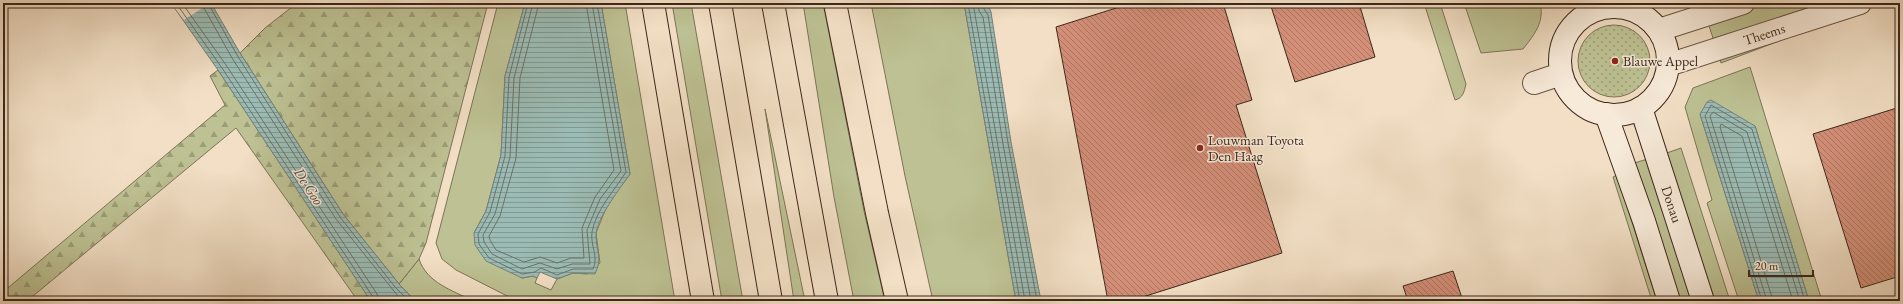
<svg xmlns="http://www.w3.org/2000/svg" width="1903" height="304" font-family="'EB Garamond',serif">
<style>
.grass{fill:#bdc193;stroke:#7d7456}
.forest{fill:url(#forest-firs);stroke:#7d7456}
.park{fill:url(#park-dots);stroke:#7d7456}
.water{fill:url(#water-rules);stroke:#758077}
.pier{fill:#f2dfc5}
.lines{fill:none;stroke-linecap:round;stroke-linejoin:round}
.shore{stroke:#6c7268;stroke-width:1}
.building{fill:url(#building-back-hatch);stroke:#3d271a}
.street-casing{stroke:#6a5545;stroke-width:24}
.secondary-casing{stroke:#3d271a;stroke-width:24}
.highway-casing{stroke:#3d271a;stroke-width:24}
.street{stroke:#f7ead9;stroke-width:22}
.secondary{stroke:#f7ead9;stroke-width:22}
.highway{stroke:#f2dfc5;stroke-width:22}
.poi-dot{fill:#8f2418;stroke:#f7ead9;stroke-width:1.5}
.labels{text-anchor:middle;dominant-baseline:central;stroke-width:3;stroke-linejoin:round;paint-order:stroke}
.street-label{font-size:14px;fill:#3d271a;stroke:#f7ead9}
.poi-label{font-size:14px;fill:#3d271a;stroke:#f7ead9;text-anchor:start}
.water-label{font-size:15px;font-style:italic;fill:#544c41;stroke:#f7ead9}
</style>
<defs>
<pattern id="forest-firs" width="22" height="20" patternUnits="userSpaceOnUse"><rect width="22" height="20" fill="#bdc193"/><path d="M5 1l3.5 6h-7zM16 11l3.5 6h-7z" fill="#9b9d77"/></pattern>
<pattern id="park-dots" width="8" height="8" patternUnits="userSpaceOnUse"><rect width="8" height="8" fill="#bdc193"/><path d="M2 2h.1M6 6h.1" fill="none" stroke="#9b9d77" stroke-width="1.8" stroke-linecap="round"/></pattern>
<pattern id="water-rules" width="6" height="5" patternUnits="userSpaceOnUse"><rect width="6" height="5" fill="#9bbcb5"/><path d="M0 2.5h6" fill="none" stroke="#809992"/></pattern>
<pattern id="building-back-hatch" width="6" height="6" patternUnits="userSpaceOnUse"><rect width="6" height="6" fill="#d48f79"/><path d="M-1 5l2 2M0 0l6 6M5-1l2 2" fill="none" stroke="#ad7562"/></pattern>
</defs>
<rect width="100%" height="100%" fill="#f2dfc5"/>
<filter id="stains"><feTurbulence type="fractalNoise" baseFrequency=".005" numOctaves="4"/><feColorMatrix values="0 0 0 0 .2 0 0 0 0 .09 0 0 0 0 .02 0 0 0 .5 -.17"/></filter>
<radialGradient id="worn" r=".72"><stop offset=".6" stop-color="#630" stop-opacity="0"/><stop offset="1" stop-color="#630" stop-opacity=".3"/></radialGradient>
<path class="grass" d="M498,3h27l-20,73 -4,79 -15,56 -12,22 48,45 11,-2 4,2 -2,5 16,7 6,-11 16,-6 14,1 13,-11 -4,-30 12,-30 22,-29 -29,-171h24l50,298h-158l-61,-31 -14,-11 -6,-16z
M672,3h19l52,298h-21z
M803,3h20l41,208 21,90h-31l-20,-104z
M871,3h93l52,298h-83l-28,-125z
M1424,3h16l26,81c-2,8 -3,14 -11,16z
M1464,3h76c5,19 -6,32 -17,46l-42,4z
M1765,3h67l-118,38 -7,-21z
M1792,36l-71,27 -2,-7z
M1750,67l72,234h-13l-54,-175 -55,-12 59,187h-20l-32,-98 5,-3 -27,-93 8,-19z
M765,109l40,192h-11z
M1681,148l49,153h-20l-46,-147z
M1651,158l45,143h-17l-48,-137z
M1617,175l40,126h-5l-39,-124z
M419,259c8,24 33,31 54,42h-58l-16,-17z"/>
<path class="forest" d="M297,3h191l-62,240 -7,16 -20,25 -56,-70 -103,-161 25,-25z
M218,70l153,231h-13l-122,-173 -209,173h-24v-9l222,-187 -15,-29z"/>
<path class="park" d="M1578 61a36 36 0 1 1 72 0a36 36 0 1 1-72 0Z"/>
<path class="water" d="M171,3h40l29,50 103,161 56,70 16,17 -45,-1 -152,-230z
M525,3h76l29,171c-9,13 -34,45 -34,61 0,17 7,22 -1,39l-22,-1 -16,6 -17,-7 -3,6 -4,-2 -11,2 -36,-17 -11,-16 -1,-12 12,-22 15,-56 4,-79z
M964,3h23l4,9 20,130 30,159h-25z
M1711,100l44,26 54,175h-50l-59,-187 7,-12z"/>
<path class="pier" d="M171,3h39l-26,17z"/>
<g class="lines">
<path class="shore" d="M176,3l46,65 151,229 1,4
M182,3l44,62 151,229 2,7
M203,3l1,5 28,50 104,161 66,82
M208,3l29,52 103,162 55,70 14,14
M528,3l-19,74 -4,79 -15,56 -12,22 1,10 10,14 33,16 13,-2 6,-4 16,7 16,-6h20c6,-12 -3,-24 -1,-37 4,-22 22,-41 34,-60l-29,-169
M533,3l-19,75 -4,79 -15,57 -12,21 1,7 8,12 30,15 18,-6 17,6 15,-5h18l-3,-34 13,-31 21,-28 -29,-168
M539,3l-19,75 -4,80 -16,58 -11,20 1,4 6,10 28,12 16,-5 17,6 14,-5h13l-2,-30 13,-31 19,-27 -28,-167
M968,3l52,298
M973,3l52,298
M978,3l1,8 4,6 20,127 28,157
M983,3l1,6 4,6 20,128 29,158
M1762,301l-57,-185 6,-11 41,24 53,172
M1767,301l-57,-185 3,-4 34,20 53,169
M1773,301l-53,-174 1,-3 21,12 51,165"/>
</g>
<path class="building" d="M1132,3h91l29,97 -16,5 46,148 -152,48h-22l-52,-274z
M1270,3h89l16,54 -80,25z
M1900,107v169l-39,12 -48,-154z
M1453,271l10,30h-55l-5,-15z"/>
<g class="lines">
<defs>
<g id="street">
<path d="M1659,30l84,-27"/>
<path id="s1" d="M1668,65l192,-62"/>
<path d="M1534,83l27,-9"/>
</g>
<g id="secondary">
<circle cx="1614" cy="61" r="54"/>
<path id="s2" d="M1641,108l62,193"/>
<path d="M1606,114l38,107 25,80"/>
</g>
<path id="highway" d="M653,3l50,298
M720,3l51,298
M773,3l54,298
M835,3l42,210 20,88"/>
</defs>
<use href="#street" class="street-casing"/>
<use href="#secondary" class="secondary-casing"/>
<use href="#highway" class="highway-casing"/>
<use href="#street" class="street"/>
<use href="#secondary" class="secondary"/>
<use href="#highway" class="highway"/>
</g>
<g class="poi-dot">
<circle cx="1615" cy="61" r="4"/>
<circle cx="1200" cy="148" r="4"/>
</g>
<g class="labels">
<g class="street-label">
<text stroke="none"><textPath href="#s1" startOffset="101">Theems</textPath></text>
<text stroke="none"><textPath href="#s2" startOffset="101">Donau</textPath></text>
</g>
<g class="poi-label">
<text x="1623" y="61">Blauwe Appel</text>
<text x="1208" y="140">Louwman Toyota<tspan x="1208" dy="16">Den Haag</tspan></text>
</g>
<g class="water-label">
<text transform="translate(309 186) rotate(57)">De Goo</text>
</g>
</g>
<rect width="1903" height="304" fill="none" stroke="#f2dfc5" stroke-width="16"/>
<rect x="4" y="4" width="1895" height="296" fill="none" stroke="#3d271a" stroke-width="2"/>
<rect x="8" y="8" width="1887" height="288" fill="none" stroke="#3d271a"/>
<path d="M1749 270v6h64v-6" fill="none" stroke="#3d271a" stroke-width="2"/>
<text x="1755" y="270" font-size="12" fill="#3d271a" stroke="#f7ead9" stroke-width="3" paint-order="stroke">20 m</text>
<rect width="100%" height="100%" filter="url(#stains)"/>
<rect width="100%" height="100%" fill="url(#worn)"/>
</svg>
